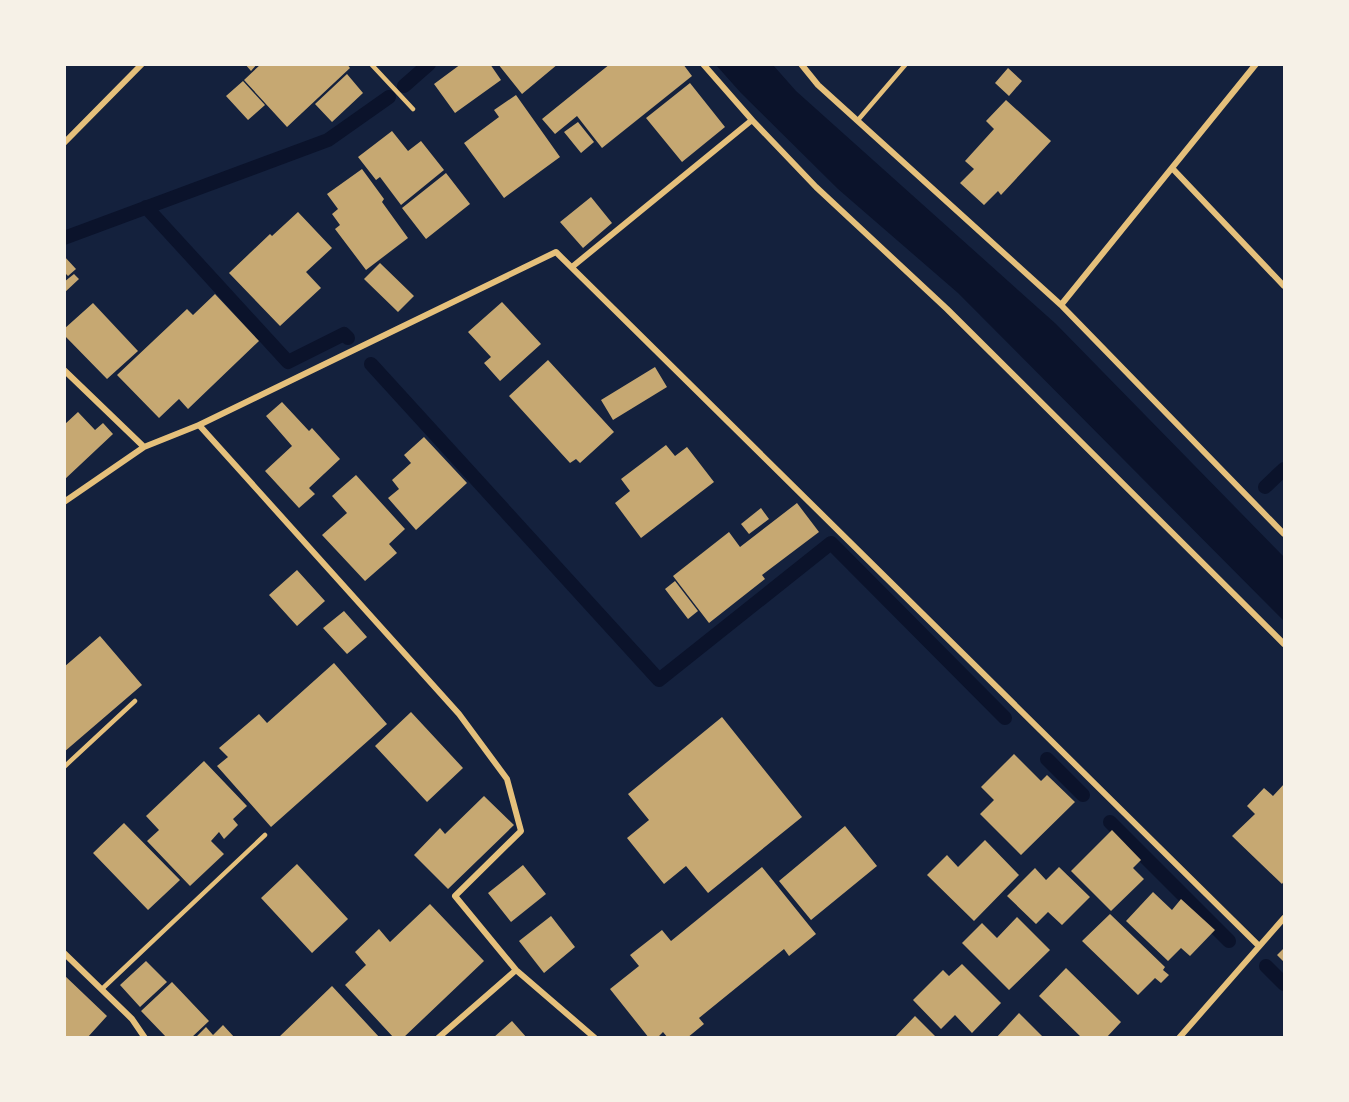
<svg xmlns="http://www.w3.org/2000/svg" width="1349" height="1102" font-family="'Roboto Condensed',sans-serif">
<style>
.water{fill:#0b132b}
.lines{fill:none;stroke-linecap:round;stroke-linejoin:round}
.stream{stroke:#0b132b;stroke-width:14}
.building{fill:#c6a872}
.service{stroke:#e5c07b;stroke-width:4.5}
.minor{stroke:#e5c07b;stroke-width:6}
</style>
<rect width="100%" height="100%" fill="#14213d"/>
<path class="water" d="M716,65h57l23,26 260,233 228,233v64l-326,-328 -120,-104 -97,-96z"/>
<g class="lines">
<path class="stream" d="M404,86l25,-22
M146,207l142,155 56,-28 4,4
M64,238l264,-98 61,-43
M371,364l288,316 172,-137 174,175
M1265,487l19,-18
M1047,759l36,36
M1110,822l119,119
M1266,966l18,18"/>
</g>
<path class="building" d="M245,64h12l-6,7z
M261,64h86l3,4 -63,59 -43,-47z
M461,64h29l11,16 -46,33 -21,-29z
M498,64h60l-36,30z
M610,64h73l9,12 -90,72 -25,-32 -22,18 -13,-15z
M1008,68l14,13 -13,15 -14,-13z
M347,74l16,19 -31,29 -17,-18z
M243,81l22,24 -17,15 -22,-24z
M690,83l35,44 -43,35 -36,-44z
M516,95l44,62 -56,41 -40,-55 35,-26 -5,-7z
M1006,100l45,41 -50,54 -3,-4 -14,14 -24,-22 14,-14 -9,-8 29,-32 -8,-8z
M578,122l16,20 -13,11 -17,-21z
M392,131l16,20 13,-10 23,29 -43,35 -21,-28 -4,3 -18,-23z
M362,169l22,30 -2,3 26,36 -42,32 -31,-41 5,-4 -8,-11 6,-5 -11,-15z
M446,173l24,31 -44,35 -24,-31z
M591,197l21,26 -29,25 -23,-26z
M298,212l34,36 -26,24 15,16 -41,38 -51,-53 41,-39 2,2z
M64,256l12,13 -8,7 -4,-4z
M380,263l34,33 -16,16 -34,-33z
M74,274l5,5 -15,14v-11z
M215,294l44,47 -71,68 -9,-10 -20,19 -42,-43 70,-66 6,6z
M502,302l39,42 -41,37 -16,-18 7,-6 -23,-25z
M93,303l45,48 -31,28 -43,-44v-6z
M548,360l66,72 -34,31 -4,-4 -6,4 -61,-67z
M655,367l12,20 -54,33 -12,-20z
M282,402l27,29 3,-3 28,31 -31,29 6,6 -16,14 -34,-37 27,-25 -26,-30z
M78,412l17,18 8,-7 10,11 -49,46v-55z
M424,437l43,46 -51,47 -28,-32 11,-9 -7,-9 19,-17 -7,-8z
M666,445l9,11 12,-9 27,35 -73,56 -26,-35 15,-12 -9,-12z
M356,475l49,54 -16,15 8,9 -32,28 -43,-46 25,-22 -15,-17z
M797,503l22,29 -57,43 3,4 -56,44 -36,-47 56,-44 11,15z
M761,508l8,11 -20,15 -8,-10z
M297,570l28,31 -28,25 -28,-31z
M675,581l23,30 -10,8 -23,-30z
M344,611l23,26 -20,17 -24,-26z
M100,636l42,49 -78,67v-85z
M334,663l53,61 -116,103 -54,-61 11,-9 -9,-9 40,-34 8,9z
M411,712l52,56 -36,34 -52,-56z
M722,717l80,100 -94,76 -22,-27 -22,18 -37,-46 22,-18 -21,-26z
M1014,754l27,27 6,-6 28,27 -54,53 -41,-41 14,-14 -13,-13z
M204,761l43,45 -14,13 5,6 -14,14 -5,-7 -8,9 13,13 -34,32 -43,-45 12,-11 -13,-14z
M1284,784v97l-2,3 -50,-48 23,-22 -8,-8 17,-18 9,8z
M484,796l30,29 -66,64 -34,-34 26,-27 5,6z
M124,823l56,57 -32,30 -55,-57z
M845,826l32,40 -66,54 -32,-39z
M1112,830l29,30 -8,8 11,11 -33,32 -40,-40z
M985,840l34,35 -45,46 -47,-46 20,-20 11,12z
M297,864l51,55 -36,34 -51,-55z
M523,865l23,29 -35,28 -23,-29z
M762,867l54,67 -27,22 -5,-7 -85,69 5,6 -17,14h-19l-5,-6 -6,6h-8l-39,-49 29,-23 -9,-11 32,-25 9,11z
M1059,867l31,30 -28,28 -14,-13 -12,12 -29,-28 28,-28 11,12z
M1153,892l19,18 9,-11 34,31 -25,26 -9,-8 -13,13 -42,-40z
M430,904l54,57 -81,77h-9l-49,-53 21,-20 -11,-13 24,-23 11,13z
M1110,914l55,53 -2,3 6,5 -8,8 -6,-5 -17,17 -56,-54z
M551,916l24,31 -31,26 -25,-32z
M1017,917l33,33 -41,40 -47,-47 20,-20 15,15z
M1284,948v14l-7,-7z
M146,961l21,21 -27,25 -20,-22z
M962,964l39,39 -29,30 -17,-18 -14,14 -28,-29 30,-30 6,6z
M1066,968l55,54 -15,16h-24l-43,-42z
M64,975l43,41 -20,22h-23z
M172,982l37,39 -18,17h-24l-26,-27z
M332,986l48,52h-102z
M1019,1013l25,25h-48z
M915,1016l22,22h-43z
M512,1021l15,17h-34z
M223,1025l12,13h-40l11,-11 7,8z"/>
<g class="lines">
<path class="service" d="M371,64l42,45
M858,120l48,-56
M64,767l71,-66
M102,989l163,-154"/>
<path class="minor" d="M703,64l49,56 64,67 131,122 337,335
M801,64l17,21 243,220 223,229
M64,143l78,-79
M1172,168l112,118
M572,267l180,-147
M1061,305l195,-241
M64,370l80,77
M199,425l260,289 48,65 14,52 -66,65 61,74 79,68
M64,502l80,-55 55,-22 357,-173 703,694
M64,953l68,66 13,19
M438,1038l78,-68
M1179,1038l105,-120"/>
</g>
<rect width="1349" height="1102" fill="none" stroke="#f6f1e7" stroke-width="132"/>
</svg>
